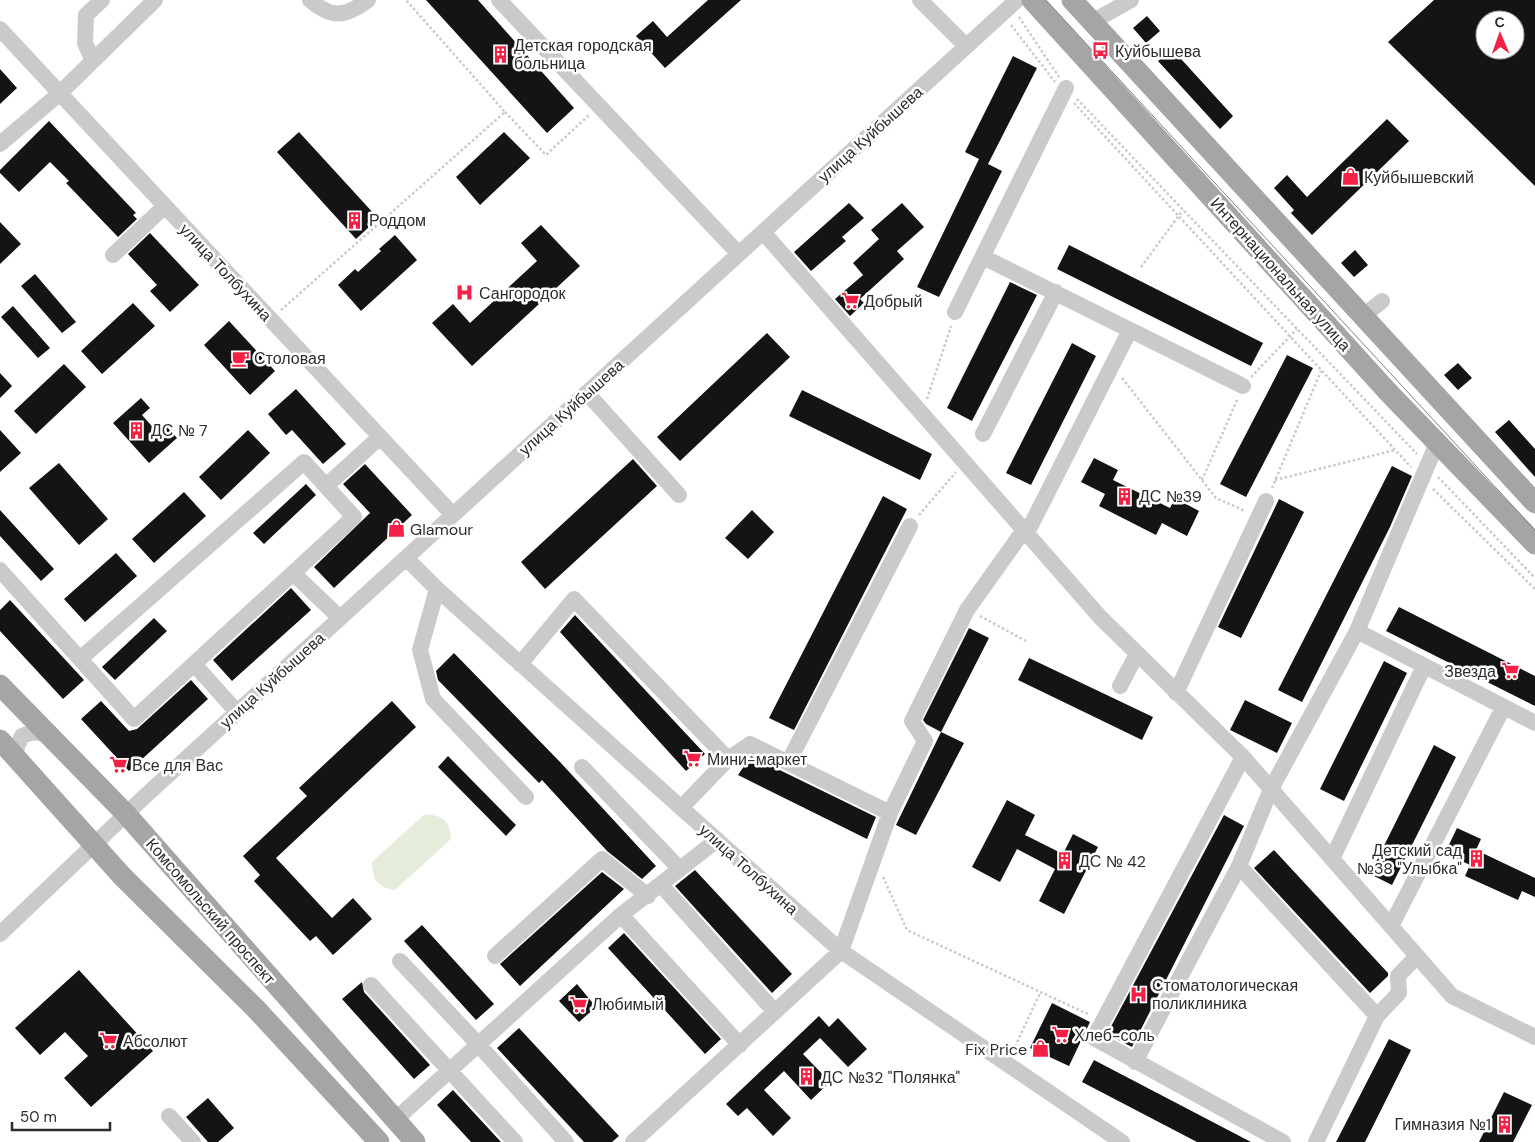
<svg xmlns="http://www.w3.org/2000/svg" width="1535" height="1142" font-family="'DM Sans',sans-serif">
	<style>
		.green { fill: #e6ecda }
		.building { fill: #141414; fill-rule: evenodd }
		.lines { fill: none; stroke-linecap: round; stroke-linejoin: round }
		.path { stroke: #cacaca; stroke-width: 2.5; stroke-dasharray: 2.5 2.5; stroke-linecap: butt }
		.minor { stroke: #cacaca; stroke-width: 16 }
		.major { stroke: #a5a5a5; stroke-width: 21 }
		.tram { stroke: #828282; stroke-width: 1 }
		.labels { text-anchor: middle; stroke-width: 5; stroke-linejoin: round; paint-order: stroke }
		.poi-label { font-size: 16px; fill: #2d2d2d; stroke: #fff; text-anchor: start }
		.street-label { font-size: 16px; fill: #2d2d2d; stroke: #fff }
	</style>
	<rect width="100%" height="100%" fill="#fff"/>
	<path class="green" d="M425,814c19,2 24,6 26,25l-56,51c-18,-3 -22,-9 -23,-28z"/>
	<path class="building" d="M426,0h52l96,108 -27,25z
		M708,0h33l-76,68 -29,-32 17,-15 14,16z
		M1434,0h101v186l-147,-144zM1485,20h30v30h-30z
		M1147,16l13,15 -14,12 -13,-15z
		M1172,49l61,67 -13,13 -62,-68z
		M1013,56l24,12 -49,96 14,7 -63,126 -22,-10 62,-128 -14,-7z
		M0,69l17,19 -17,16z
		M1387,119l22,22 -97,94 -21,-22 3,-3 -20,-22 13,-13 20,22z
		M49,121l87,92 -3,2 4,4 -19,18 -52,-54 3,-2 -19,-19 -31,30 -19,-19v-3z
		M299,132l77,84 -9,8 2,3 -13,12 -79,-87z
		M504,132l26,26 -50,47 -24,-28z
		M849,203l15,15 -22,19 4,4 -35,30 -17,-19z
		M902,203l22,24 -27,24 7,8 -44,40 4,4 -14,13 -15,-17 28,-24 -10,-12 26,-24 -8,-9z
		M0,222l21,22 -21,20z
		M541,225l39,41 -108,100 -40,-43 21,-19 17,19 67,-62 -16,-18z
		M150,233l49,52 -29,27 -20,-21 7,-6 -29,-31z
		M395,235l22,25 -56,51 -23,-26 17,-16 3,3 23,-21 -2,-2z
		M1069,245l194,98 -12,23 -194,-97z
		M1355,250l13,15 -14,12 -13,-14z
		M35,274l41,48 -14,11 -41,-47z
		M1010,282l27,13 -65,126 -25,-13z
		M133,303l22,23 -53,48 -21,-23z
		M13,306l37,42 -12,10 -37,-41z
		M229,321l46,50 -25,24 -46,-50z
		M767,333l23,24 -110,104 -23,-24z
		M1072,343l24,13 -65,129 -25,-12z
		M1287,355l26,13 -67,129 -26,-13z
		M1458,363l14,15 -14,12 -14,-15z
		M64,364l22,23 -50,47 -22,-23z
		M0,373l12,13 -12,12z
		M296,389l50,55 -23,20 -31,-34 -6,5 -18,-21z
		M802,390l130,64 -12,26 -131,-64z
		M141,398l9,10 -8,7 16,18 8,-7 11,12 -28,25 -36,-40z
		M1509,420l26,29v28l-40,-45z
		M0,430l21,23 -21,19z
		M248,430l22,23 -49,47 -22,-23z
		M1094,458l24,12 -5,10 57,28 5,-10 24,13 -12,25 -25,-13 -6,12 -57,-29 6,-12 -24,-12z
		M633,459l24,27 -112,103 -24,-27z
		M59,463l49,56 -29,26 -50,-57z
		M365,464l47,51 -78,73 -20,-21 56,-54 -27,-29z
		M1392,466l20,10 -22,51 -88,175 -24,-12z
		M306,484l10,11 -52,49 -11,-11z
		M184,492l22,24 -52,47 -22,-24z
		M883,496l24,13 -113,221 -25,-12z
		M1279,499l25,13 -63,126 -23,-11z
		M0,510l54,59 -13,12 -41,-45z
		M752,510l22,22 -26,27 -23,-21z
		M116,553l21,23 -52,46 -21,-23z
		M291,588l20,22 -79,71 -19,-21z
		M10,600l74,80 -21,19 -63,-68v-21z
		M1399,607l136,69v30l-149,-75z
		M575,615l130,139 -19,17 -126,-139z
		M154,618l13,13 -52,49 -13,-13z
		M969,628l20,10 -48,94 -15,-8 -3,-4z
		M454,653l106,109 96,104 -14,13 -35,-28 -65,-71 -3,3 -101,-103 -2,-9z
		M1029,658l124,59 -11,23 -124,-60z
		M1384,661l23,12 -63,128 -24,-12z
		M191,680l17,19 -79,72 -48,-52 20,-18 28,30 8,-2z
		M1245,700l47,23 -15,30 -47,-23z
		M392,701l24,26 -140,131 56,60 21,-20 19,21 -39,36 -17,-19 -6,5 -56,-60 6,-6 -17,-19 64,-60 -8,-8z
		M941,732l23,11 -48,92 -20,-10z
		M1434,745l22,12 -64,128 -22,-11z
		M448,756l68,69 -10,11 -68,-69z
		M751,756l125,61 -9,22 -129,-64z
		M1007,800l28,15 -10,20 38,19 10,-20 25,13 -34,67 -25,-13 16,-32 -38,-20 -17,33 -28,-15z
		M1224,815l20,11 -112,221 -25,-13z
		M1457,828l24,11 -5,11 59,28v19l-13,-6 -4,9 -53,-24 5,-11 -25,-12z
		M1274,850l114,123v3l-18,17 -116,-125z
		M695,870l97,104 -20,19 -97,-107z
		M602,872l22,17 -104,97 -20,-22z
		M422,925l72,79 -18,16 -72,-79z
		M624,933l97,106 -16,15 -97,-106z
		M79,970l74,81 -62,56 -27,-29 24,-22 -23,-24 -25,23 -25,-27z
		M362,982l2,10 66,73 -16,14 -72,-80z
		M577,984l19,23 -17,15 -20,-21z
		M1052,1003l38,19 -21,44 -39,-18z
		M819,1016l10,11 9,-9 29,31 -19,18 -28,-29 -17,16 27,28 -19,18 -27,-29 -20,19 27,28 -18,18 -26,-28 -9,8 -12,-12z
		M519,1028l100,108 -7,6h-28l-87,-94z
		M1389,1039l22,11 -46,92h-29z
		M1094,1060l157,82h-54l-115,-60z
		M453,1090l48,52h-30l-34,-37z
		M1504,1092l28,13 -19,37h-34z
		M208,1098l26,30 -16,14h-10l-22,-25z"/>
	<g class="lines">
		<path class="path" d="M1019,17l40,60
			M1011,25l44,57
			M1077,99l340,355
			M1074,103l337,364
			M505,112l41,43 43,-40
			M1141,267l42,-57
			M281,310l224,-198 -99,-112
			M1251,377l46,-48
			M1122,378l94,120 29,13
			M927,399l24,-73
			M1438,477l97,101
			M1202,480l36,-82
			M1275,480l120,-30
			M1272,488l49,-117
			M1433,489l102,100
			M919,515l37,-43
			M980,616l46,25
			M883,877l24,53 183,85
			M1013,1051l27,-58"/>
		<path class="minor" d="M310,0c22,19 35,17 58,0
			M499,0l240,254
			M920,0l46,46
			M1092,22l39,-22
			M0,29l453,486
			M93,61l-8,-18 1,-28 16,-15
			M0,144l59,-50 96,-94
			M763,232l337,385 143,140 209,239 83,41
			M113,255l52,-49
			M983,257l260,129
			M955,312l111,-224
			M1363,316l19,-15
			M587,393l92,102
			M983,434l73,-142
			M326,486l54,-49
			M1027,533l103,-203
			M406,558l31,31 404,362 281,191
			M0,570l134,149 220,-202 -50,-55 -224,197
			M293,573l47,45
			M437,589l-17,61 13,49 93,98
			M1357,631l178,92
			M194,664l43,48
			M520,664l54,-65 154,160 -47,49
			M1120,686l17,-32
			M1176,693l90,-192
			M1243,757l-149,281 189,104
			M728,759l22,-15 140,69
			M18,761l-2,-12 6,-13 11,-4 13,2
			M789,761l121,-235
			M582,767l97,101
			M1332,859l92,-193
			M661,885l114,127
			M621,915l119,130
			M1391,926l112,-218
			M0,934l143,-136 874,-798
			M495,956l107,-97 46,37
			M400,961l77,82 89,99
			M371,985l144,157
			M1377,1016l22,-23 -1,-17 19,-20
			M1135,1062l104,-196
			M169,1116l24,26
			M395,1120l226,-205 96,-75
			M633,1142l208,-191 49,-138 35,-72 -13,-20 55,-111 57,-80
			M1316,1142l61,-126 -138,-150 32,-77 86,-158 80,-188"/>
		<path class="major" d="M1032,0l357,393 146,151
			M1072,0l463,503
			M0,685l126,129 289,328
			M0,740l122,136 134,133 123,133"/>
		<path class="tram" d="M1046,0l489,530"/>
	</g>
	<defs>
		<symbol id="bus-bare" viewBox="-9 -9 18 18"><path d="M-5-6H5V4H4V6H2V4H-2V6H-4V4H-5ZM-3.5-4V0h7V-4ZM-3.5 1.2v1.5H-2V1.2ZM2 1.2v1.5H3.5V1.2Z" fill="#f32145" stroke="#fff" stroke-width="2.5" paint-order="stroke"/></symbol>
		<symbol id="building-bare" viewBox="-9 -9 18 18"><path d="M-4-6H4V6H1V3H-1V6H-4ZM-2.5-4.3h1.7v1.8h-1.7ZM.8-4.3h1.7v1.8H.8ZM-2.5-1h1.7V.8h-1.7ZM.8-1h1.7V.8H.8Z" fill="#f32145" stroke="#fff" stroke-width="2.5" paint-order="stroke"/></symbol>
		<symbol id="shop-bare" viewBox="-9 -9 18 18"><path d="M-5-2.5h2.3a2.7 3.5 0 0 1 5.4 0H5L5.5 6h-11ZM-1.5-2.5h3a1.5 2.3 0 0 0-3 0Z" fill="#f32145" stroke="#fff" stroke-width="2.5" paint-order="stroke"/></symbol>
		<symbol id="hospital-bare" viewBox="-9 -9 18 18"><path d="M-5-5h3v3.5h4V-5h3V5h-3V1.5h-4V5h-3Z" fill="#f32145" stroke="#fff" stroke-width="2.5" paint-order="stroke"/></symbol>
		<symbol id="supermarket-bare" viewBox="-9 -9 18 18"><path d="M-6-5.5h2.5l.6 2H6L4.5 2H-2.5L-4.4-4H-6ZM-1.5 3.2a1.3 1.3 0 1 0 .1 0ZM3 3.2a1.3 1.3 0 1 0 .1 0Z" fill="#f32145" stroke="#fff" stroke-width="2.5" paint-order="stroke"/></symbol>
		<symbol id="cafe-bare" viewBox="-9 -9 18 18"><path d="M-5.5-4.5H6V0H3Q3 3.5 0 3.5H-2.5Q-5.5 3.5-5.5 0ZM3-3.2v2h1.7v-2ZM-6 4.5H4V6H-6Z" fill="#f32145" stroke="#fff" stroke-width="2.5" paint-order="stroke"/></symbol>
	</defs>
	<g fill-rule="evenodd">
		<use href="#bus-bare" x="1088" y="38" width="25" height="25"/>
		<use href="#building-bare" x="488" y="42" width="25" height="25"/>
		<use href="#shop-bare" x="1338" y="164" width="25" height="25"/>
		<use href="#building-bare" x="342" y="208" width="25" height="25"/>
		<use href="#hospital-bare" x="452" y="280" width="25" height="25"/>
		<use href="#supermarket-bare" x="838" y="288" width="25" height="25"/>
		<use href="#cafe-bare" x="228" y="346" width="25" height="25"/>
		<use href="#building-bare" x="124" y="418" width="25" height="25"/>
		<use href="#building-bare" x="1112" y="484" width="25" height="25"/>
		<use href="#shop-bare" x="384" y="516" width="25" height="25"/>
		<use href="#supermarket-bare" x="1498" y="658" width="25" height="25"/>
		<use href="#supermarket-bare" x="680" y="746" width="25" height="25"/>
		<use href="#supermarket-bare" x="106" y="752" width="25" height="25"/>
		<use href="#building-bare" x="1464" y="846" width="25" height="25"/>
		<use href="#building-bare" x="1052" y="848" width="25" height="25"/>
		<use href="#hospital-bare" x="1126" y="982" width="25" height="25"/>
		<use href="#supermarket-bare" x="566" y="992" width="25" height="25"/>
		<use href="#supermarket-bare" x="1048" y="1022" width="25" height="25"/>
		<use href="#supermarket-bare" x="96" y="1028" width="25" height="25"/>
		<use href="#shop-bare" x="1028" y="1036" width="25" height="25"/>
		<use href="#building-bare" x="794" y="1064" width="25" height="25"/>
		<use href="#building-bare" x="1492" y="1112" width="25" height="25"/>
	</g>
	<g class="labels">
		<g class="poi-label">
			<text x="514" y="51">Детская городская<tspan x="514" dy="18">больница</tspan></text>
			<text x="1115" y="57">Куйбышева</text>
			<text x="1364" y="183">Куйбышевский</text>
			<text x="369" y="226">Роддом</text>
			<text x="479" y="299">Сангородок</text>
			<text x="864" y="307">Добрый</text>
			<text x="254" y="364">Столовая</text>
			<text x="151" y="436">ДС № 7</text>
			<text x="1139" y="502">ДС №39</text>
			<text x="410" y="535">Glamour</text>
			<text x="1496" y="677" text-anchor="end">Звезда</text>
			<text x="707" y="765">Мини-маркет</text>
			<text x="132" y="771">Все для Вас</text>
			<text x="1462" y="856" text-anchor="end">Детский сад<tspan x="1462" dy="18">№38 "Улыбка"</tspan></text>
			<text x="1079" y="867">ДС № 42</text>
			<text x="1152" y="991">Стоматологическая<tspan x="1152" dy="18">поликлиника</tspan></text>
			<text x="592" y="1010">Любимый</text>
			<text x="1074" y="1041">Хлеб-соль</text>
			<text x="123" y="1047">Абсолют</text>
			<text x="1027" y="1055" text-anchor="end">Fix Price</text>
			<text x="821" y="1083">ДС №32 "Полянка"</text>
			<text x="1491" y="1130" text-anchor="end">Гимназия №1</text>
		</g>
		<g class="street-label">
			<text transform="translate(870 134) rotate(-42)" y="6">улица Куйбышева</text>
			<text transform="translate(226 272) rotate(47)" y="6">улица Толбухина</text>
			<text transform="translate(1281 274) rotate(48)" y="6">Интернациональная улица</text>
			<text transform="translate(571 407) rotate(-42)" y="6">улица Куйбышева</text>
			<text transform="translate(272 680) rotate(-42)" y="6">улица Куйбышева</text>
			<text transform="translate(749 869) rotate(42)" y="6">улица Толбухина</text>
			<text transform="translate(211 911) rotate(49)" y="6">Комсомольский проспект</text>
		</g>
	</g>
	<g transform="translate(1500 35) rotate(358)"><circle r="24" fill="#ffffff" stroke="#ababab"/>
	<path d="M0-4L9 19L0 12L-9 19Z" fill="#f32145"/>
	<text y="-8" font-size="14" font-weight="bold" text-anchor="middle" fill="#2d2d2d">С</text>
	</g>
	<path d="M12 1122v8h98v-8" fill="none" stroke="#2d2d2d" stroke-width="2.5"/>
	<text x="20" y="1122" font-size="15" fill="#2d2d2d" stroke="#ffffff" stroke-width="4" paint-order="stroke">50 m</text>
</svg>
